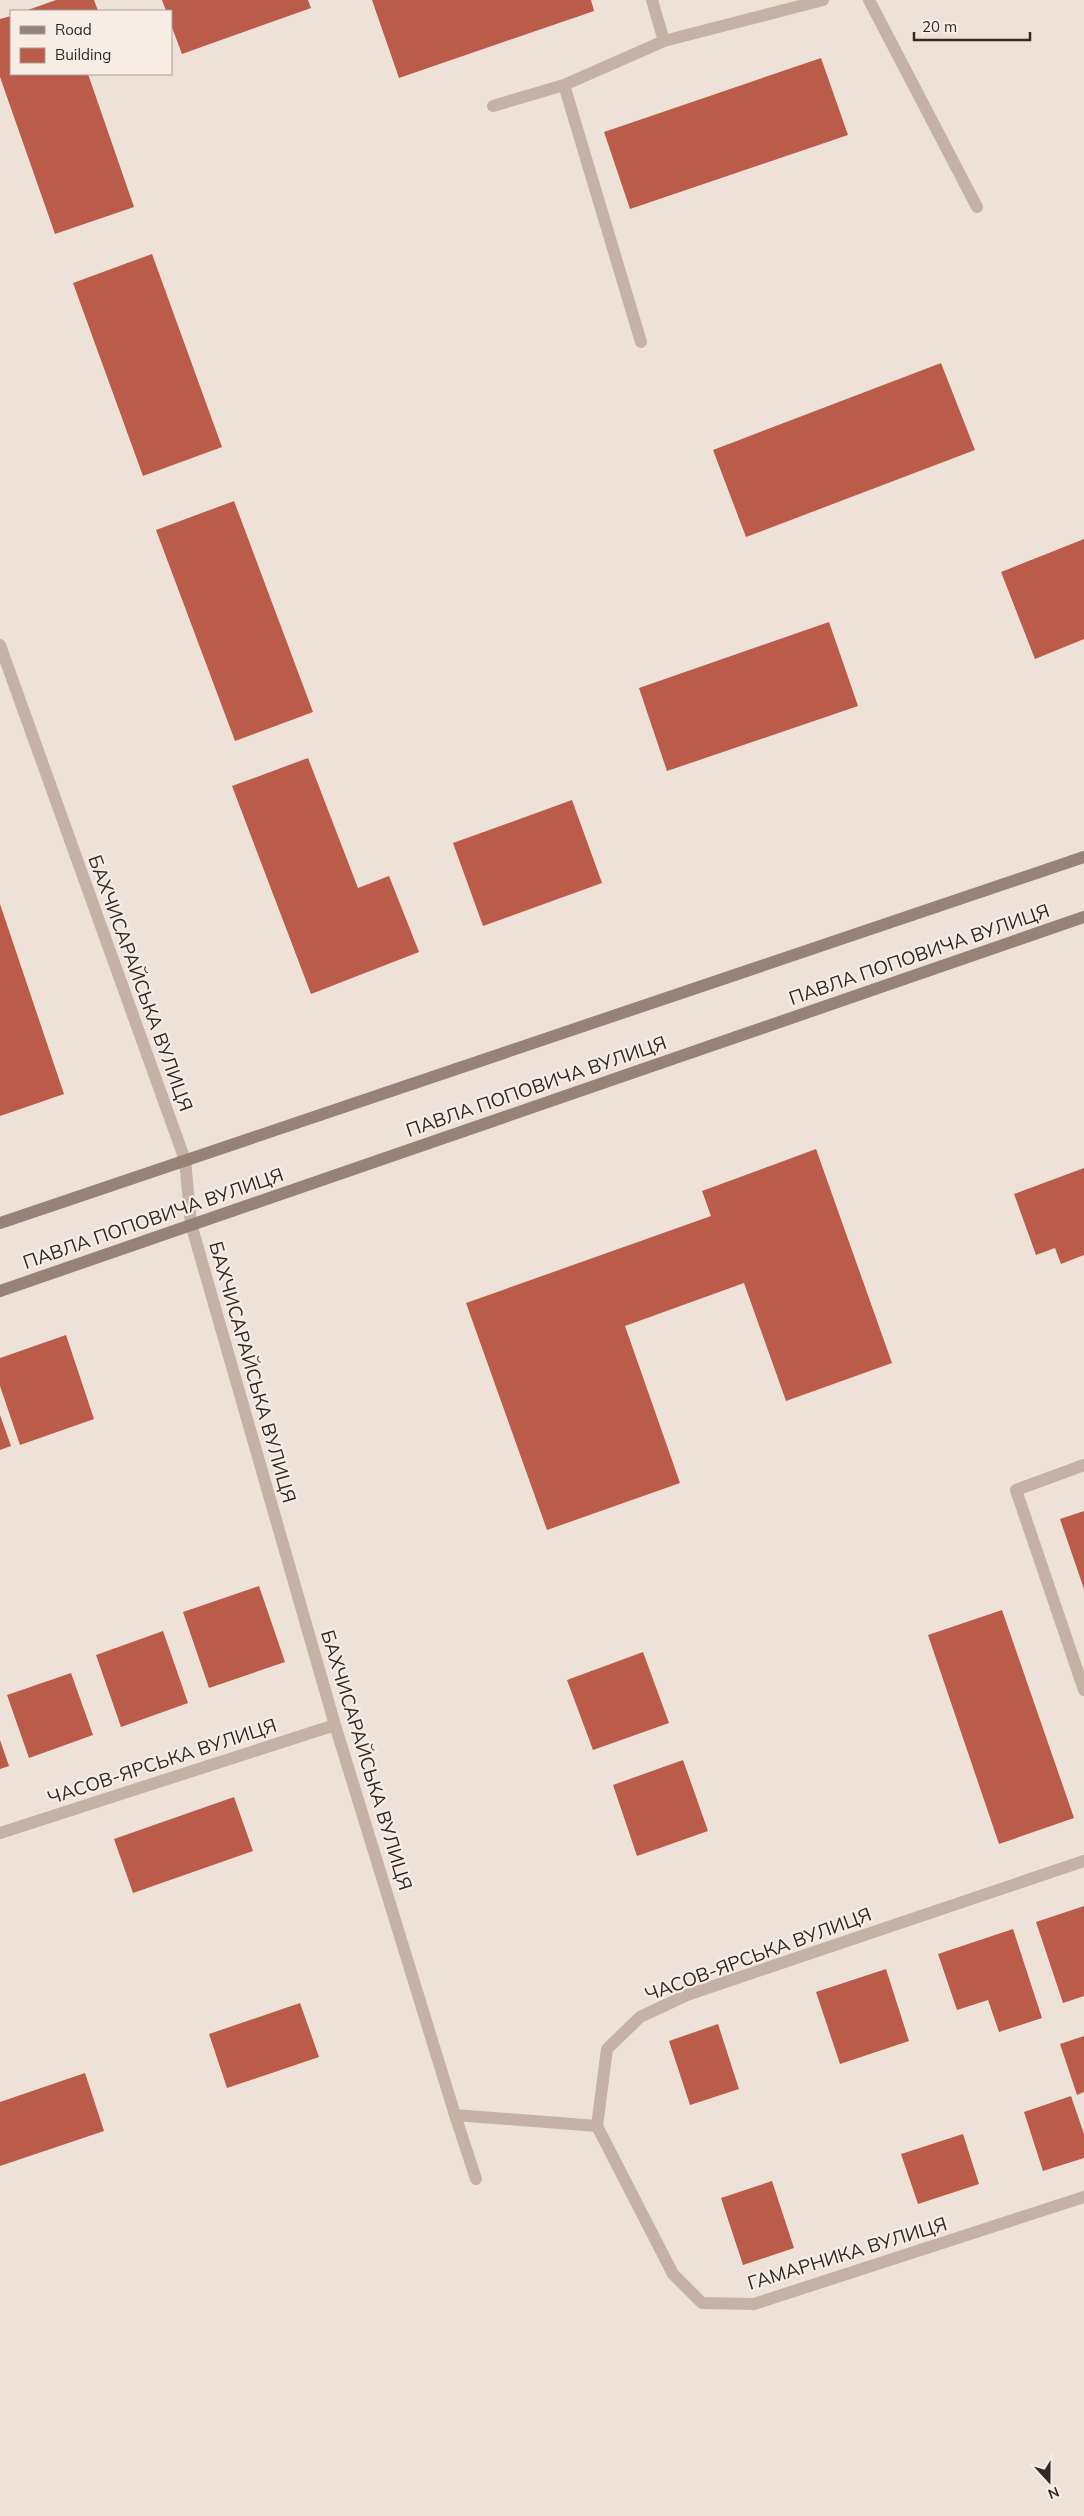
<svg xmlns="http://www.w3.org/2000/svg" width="1084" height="2516" font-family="Mulish,sans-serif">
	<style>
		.building { fill: #bb5b49 }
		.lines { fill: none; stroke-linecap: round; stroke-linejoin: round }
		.service { stroke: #c5b1a6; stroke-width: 12 }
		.minor { stroke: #c5b1a6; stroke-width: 12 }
		.secondary { stroke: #988177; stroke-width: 12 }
		.labels { text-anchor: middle; stroke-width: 4.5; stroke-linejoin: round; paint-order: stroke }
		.street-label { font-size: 19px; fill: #322926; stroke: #f7ede4 }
	</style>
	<rect width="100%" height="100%" fill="#eee2d8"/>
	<path class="building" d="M56,0h38l4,11h-73z
		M162,0h146l3,8 -129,46 -11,-29v-14h-5z
		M372,0h219l3,11 -195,67z
		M11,16v58h77l46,133 -79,27 -55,-157v-58z
		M821,58l27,77 -218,74 -26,-77z
		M152,254l70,193 -79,29 -70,-193z
		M941,363l34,87 -229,87 -33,-87z
		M234,501l79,211 -78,29 -79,-211z
		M1084,539v100l-49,20 -34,-87z
		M829,622l29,84 -191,65 -28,-83z
		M308,758l50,130 31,-12 30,76 -108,42 -79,-208z
		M572,800l30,83 -119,43 -30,-83z
		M0,904l64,190 -64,22z
		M816,1149l76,214 -106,38 -42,-118 -119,43 55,157 -133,47 -81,-227 245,-87 -9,-25z
		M1084,1168v87l-23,9 -6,-16 -19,7 -22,-61z
		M66,1335l28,84 -74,26 -20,-59v-28z
		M0,1415l11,31 -11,4z
		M1084,1511v78l-24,-70z
		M259,1586l26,76 -76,26 -26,-76z
		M1002,1610l72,208 -75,26 -71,-209z
		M163,1631l25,72 -67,24 -25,-72z
		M643,1652l26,71 -76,27 -26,-70z
		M71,1673l22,62 -64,23 -22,-63z
		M0,1740l9,26 -9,3z
		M683,1760l25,71 -71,25 -24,-71z
		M234,1797l19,54 -120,42 -19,-54z
		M1084,1906v90l-21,7 -27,-81z
		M1013,1929l29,89 -43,14 -11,-32 -31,10 -19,-56z
		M886,1969l23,72 -69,23 -24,-72z
		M300,2003l19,54 -92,31 -18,-54z
		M718,2024l21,65 -49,16 -21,-64z
		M1084,2036v56l-7,3 -17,-51z
		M85,2073l19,58 -104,35v-64z
		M1071,2096l13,38v24l-41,13 -19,-59z
		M963,2134l16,50 -61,20 -17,-50z
		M772,2181l22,67 -51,17 -22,-67z"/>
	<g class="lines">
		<path class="service" d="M652,0l12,41
			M869,0l108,207
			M564,85l77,257
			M493,106l71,-21 100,-44 159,-41
			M1084,1465l-68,25 68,200
			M455,2115l21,64"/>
		<path class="minor" d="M0,645l185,515 6,64 144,501 120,390 142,11 10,-77 33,-32 47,-22 397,-134
			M0,1833l335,-108
			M597,2126l76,148 29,29 52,1 330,-107"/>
		<path class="secondary" d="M0,1223l1084,-366
			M0,1291l1084,-374"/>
	</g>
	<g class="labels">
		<g class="street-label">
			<text transform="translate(919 954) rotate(-19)" y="7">ПАВЛА ПОПОВИЧА ВУЛИЦЯ</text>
			<text transform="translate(141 983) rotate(70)" y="7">БАХЧИСАРАЙСЬКА ВУЛИЦЯ</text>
			<text transform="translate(536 1086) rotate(-19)" y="7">ПАВЛА ПОПОВИЧА ВУЛИЦЯ</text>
			<text transform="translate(153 1218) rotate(-19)" y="7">ПАВЛА ПОПОВИЧА ВУЛИЦЯ</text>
			<text transform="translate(253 1372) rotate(74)" y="7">БАХЧИСАРАЙСЬКА ВУЛИЦЯ</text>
			<text transform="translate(367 1760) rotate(73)" y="7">БАХЧИСАРАЙСЬКА ВУЛИЦЯ</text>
			<text transform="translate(162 1761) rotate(-18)" y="7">ЧАСОВ-ЯРСЬКА ВУЛИЦЯ</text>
			<text transform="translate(758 1954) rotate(-20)" y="7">ЧАСОВ-ЯРСЬКА ВУЛИЦЯ</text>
			<text transform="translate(847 2253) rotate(-17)" y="7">ГАМАРНИКА ВУЛИЦЯ</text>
		</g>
	</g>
	<rect x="10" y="10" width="162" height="65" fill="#f7ede4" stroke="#a89f98"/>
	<rect x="20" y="26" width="25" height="8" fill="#988177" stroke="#a89f98"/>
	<text x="55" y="35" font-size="15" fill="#322926">Road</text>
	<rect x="20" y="48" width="25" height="15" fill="#bb5b49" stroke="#a89f98"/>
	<text x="55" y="60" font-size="15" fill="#322926">Building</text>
	<g transform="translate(1049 2481) rotate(159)" stroke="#f7ede4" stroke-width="4" paint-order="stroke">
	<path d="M0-4L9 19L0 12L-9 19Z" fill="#322926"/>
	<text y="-8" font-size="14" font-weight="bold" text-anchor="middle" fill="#322926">N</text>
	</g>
	<path d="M914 32v8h116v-8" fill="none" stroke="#322926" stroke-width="2.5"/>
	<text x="922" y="32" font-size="15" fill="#322926" stroke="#f7ede4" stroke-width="4" paint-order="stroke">20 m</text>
</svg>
